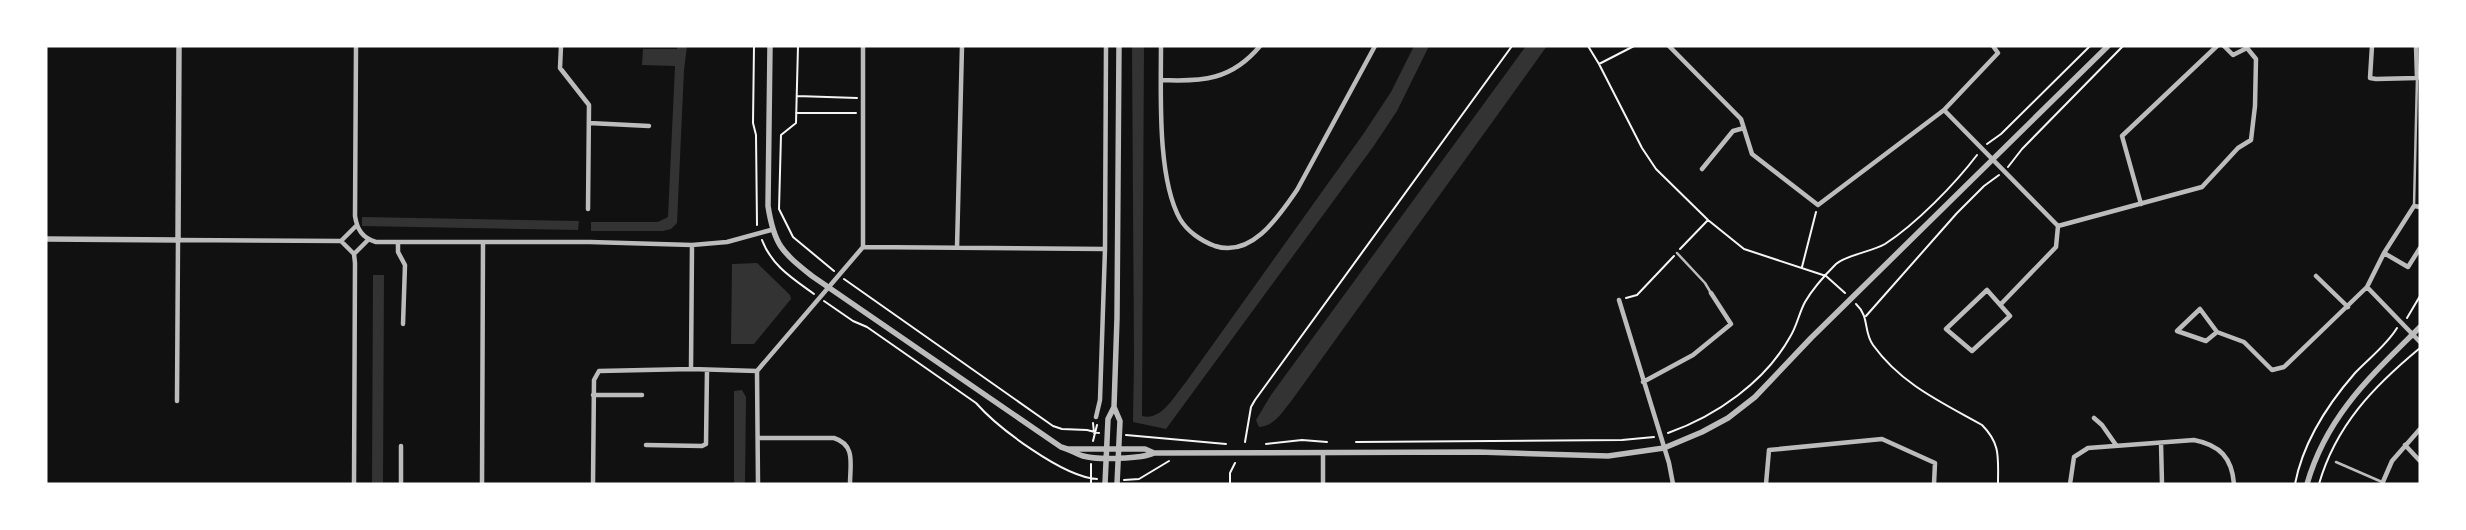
<svg xmlns="http://www.w3.org/2000/svg" width="2466" height="530" font-family="Karla,sans-serif">
	<style>
		.water { fill: #333 }
		.lines { fill: none; stroke-linecap: round; stroke-linejoin: round }
		.path { stroke: #f5f5f5; stroke-width: 2 }
		.service { stroke: #bcbcbc; stroke-width: 2.5 }
		.minor { stroke: #bcbcbc; stroke-width: 4.5 }
		.tertiary { stroke: #bcbcbc; stroke-width: 5.5 }
	</style>
	<rect width="100%" height="100%" fill="#111"/>
	<path class="water" d="M677,46h10l-3,24 -7,153 -6,6 -8,2h-72v-9h67l10,-5 7,-151 -33,-1 1,-16h34z
		M1132,46h12l-2,370c20,5 32,-20 44,-34l178,-249 27,-41 23,-46h15l-32,65 -24,36 -207,282 -33,-7 1,-65z
		M1526,46h21l-255,354c-10,12 -16,25 -33,27l-3,-7 15,-25z
		M362,217l217,4 -1,9 -216,-4z
		M757,263l33,32 1,4 -37,45h-23l1,-80z
		M373,275h11l-1,209h-11z
		M742,390l4,7 -1,87h-11v-93z"/>
	<g class="lines">
		<path class="path" d="M754,46l-1,77 3,12 1,90
			M798,46l-2,77 -15,12 -2,74 14,28 41,34
			M1588,46l11,18 43,84 14,21 52,51 36,29 82,27 19,17
			M1599,64l35,-18
			M797,96l60,2
			M796,113h60
			M1987,144l14,-10 89,-88
			M2008,167l14,-18 101,-103
			M762,240c10,26 30,38 52,54
			M1680,249l28,-29
			M1802,267l14,-55
			M844,279l209,147 9,3 25,1 12,3
			M1626,298l11,-3 37,-39
			M824,301l29,20 14,6 109,76c22,25 87,74 121,76
			M1856,304c14,13 7,27 17,41 28,39 68,57 109,80 19,19 16,33 16,59
			M1866,316l91,-103 27,-27 15,-11
			M2407,318l13,-22
			M1093,423l1,10
			M1668,433c48,-17 97,-51 122,-96 7,-11 9,-24 15,-35 7,-12 21,-28 31,-38 10,-9 35,-12 49,-20 31,-20 70,-60 92,-89
			M1126,435l100,9
			M1093,441l4,-16
			M1245,442l6,-35 4,-7 257,-354
			M1356,442l266,-2 32,-3
			M1266,444l36,-4 25,2
			M1124,480l15,-1 30,-18
			M1091,484v-20
			M1230,484v-11l5,-10
			M2295,484c8,-42 33,-80 60,-111 14,-15 31,-27 42,-45
			M2319,484c17,-59 55,-98 101,-136"/>
		<path class="service" d="M2414,206l3,-128
			M1677,253l28,30 6,10
			M2336,462l46,20"/>
		<path class="minor" d="M356,46l-1,170c2,13 7,22 21,26h214l102,3 35,-3 44,-12
			M561,46l-1,22 29,37 -1,104
			M1161,46c0,47 -4,132 19,173 7,12 21,22 35,27 37,12 64,-30 82,-56l78,-144
			M1669,46l72,73 11,35 66,51 126,-95 54,-57 -5,-7
			M2372,46l-2,32 6,1 41,-1 -1,-32
			M1161,80c41,2 71,0 99,-34
			M1944,110l114,116
			M589,123l60,3
			M1702,169l31,-38 11,-3
			M2141,204l-19,-68 95,-90
			M341,241l13,13 1,9 -1,221
			M341,241l15,-15
			M398,242v10l7,13 -2,59
			M863,247l242,2
			M957,248l5,-202
			M2384,253l24,14 12,-19
			M354,254l14,-14
			M2316,276l32,31
			M2367,287l53,55
			M1987,290l23,26 -38,35 -26,-22z
			M1619,300l50,163 4,21
			M2001,304l55,-57 2,-21 144,-39 36,-39 13,-8 4,-34 1,-47 -9,-11 -14,7 -9,-9
			M2217,332l-11,9 -29,-10 23,-22 17,23 27,10 28,28 12,-3 83,-80 17,-34 30,-47 6,1
			M691,369l1,-124
			M1643,382l50,-27 38,-31 -20,-31
			M593,395h49
			M177,401l1,-161 163,1
			M1096,417l4,-17 5,-151 1,-203
			M2094,418l8,7 14,20
			M760,438h74c22,7 16,26 16,46
			M2161,443l1,41
			M646,445l56,1 4,-2 1,-74
			M2405,445l15,16
			M1323,453v31
			M401,484v-38
			M482,484l1,-242
			M593,484l1,-104 5,-9 92,-2 66,2
			M758,484l-1,-113 106,-124v-201
			M1766,484l3,-34 113,-11 53,24 -1,21
			M2070,484l4,-27 14,-9 106,-8c26,5 38,18 40,44
			M2382,484l10,-23 28,-32"/>
		<path class="tertiary" d="M770,46l-2,160c6,39 14,46 44,70l249,171c8,2 15,7 22,9 14,4 59,3 71,-3
			M46,239l132,1 1,-194
			M1114,407l6,14 -3,63
			M1068,449h77l9,4 324,-1 130,4 56,-8 38,-16 26,-14 27,-21 56,-59 297,-292
			M1105,484l3,-65 6,-12 3,-89 2,-272
			M2307,484c20,-69 64,-108 113,-157"/>
	</g>
	<rect width="2466" height="530" fill="none" stroke="#ffffff" stroke-width="95"/>
</svg>
